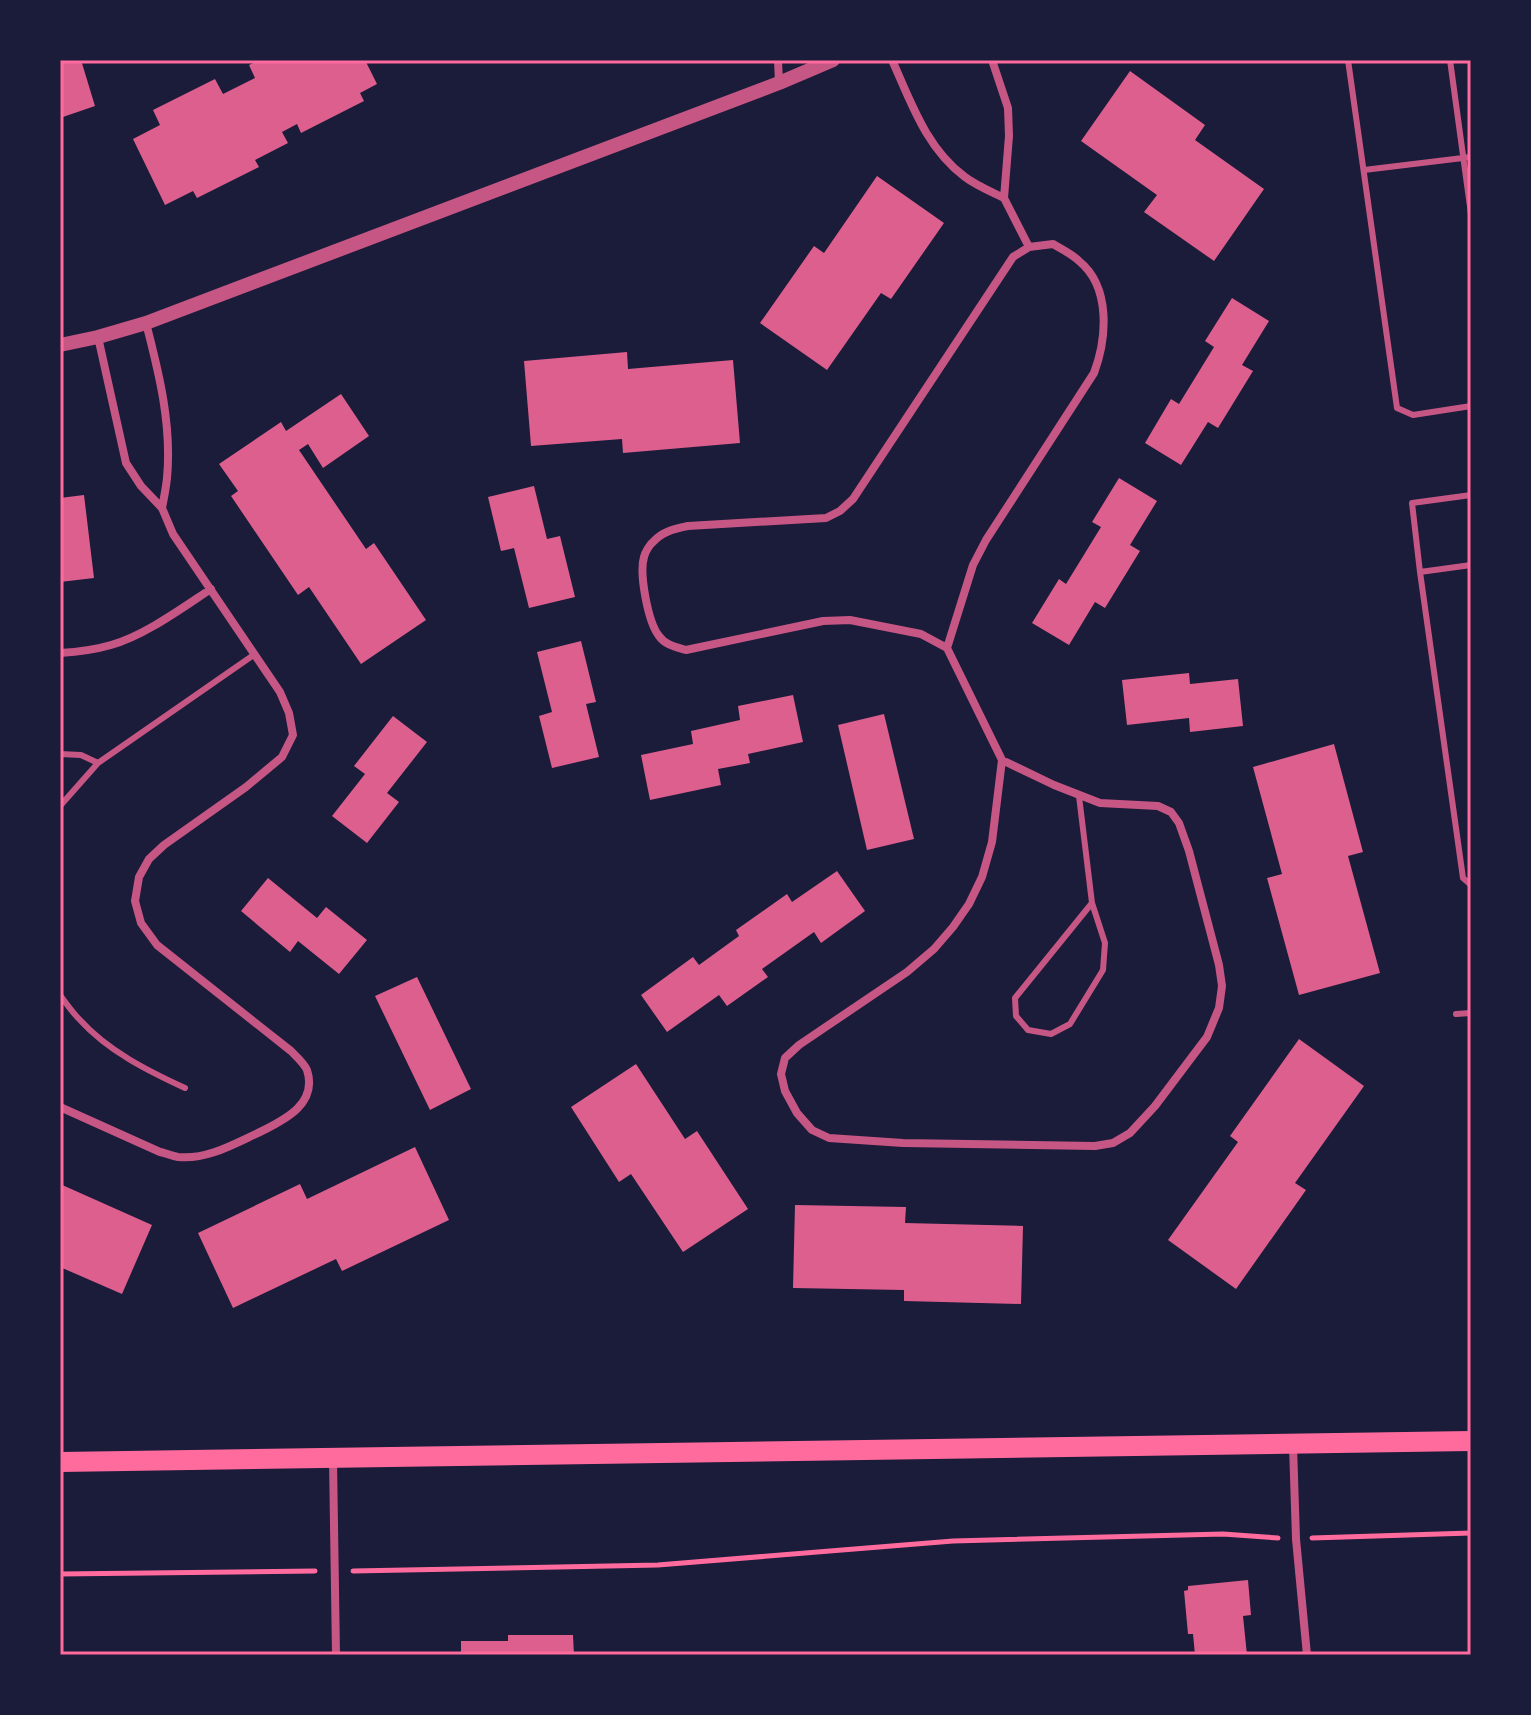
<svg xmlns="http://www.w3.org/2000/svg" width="1531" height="1715" font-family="Poppins,sans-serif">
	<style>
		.building { fill: #dd5f8e }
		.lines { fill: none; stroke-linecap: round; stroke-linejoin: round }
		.path { stroke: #ff6b9d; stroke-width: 5 }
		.service { stroke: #c65784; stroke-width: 6 }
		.minor { stroke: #c65784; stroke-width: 8 }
		.tertiary { stroke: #c65784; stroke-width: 14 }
		.primary { stroke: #ff6b9d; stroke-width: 20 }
		.neatline { fill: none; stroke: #ff6b9d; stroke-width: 3 }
	</style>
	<rect width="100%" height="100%" fill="#1b1b3a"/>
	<path class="building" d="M60,60h21l14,46 -35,12z
		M260,60h105l12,24 -17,9 4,8 -63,32 -4,-9 -15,8 6,11 -33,17 4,7 -62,31 -4,-7 -28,14 -32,-66 27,-14 -7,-15 62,-31 8,15 32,-16 -6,-13z
		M1130,71l75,54 -10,15 69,49 -50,72 -70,-49 13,-17 -76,-54z
		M877,176l67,47 -53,76 -10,-6 -54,77 -67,-47 54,-77 10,7z
		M1232,298l37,23 -27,44 11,6 -35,57 -10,-6 -27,43 -36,-22 26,-44 8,5 35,-57 -9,-6z
		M627,352l1,17 105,-9 7,83 -117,10 -1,-14 -91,7 -7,-85z
		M341,394l28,42 -46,32 -15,-24 -9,6 67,99 8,-6 52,77 -65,44 -52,-77 -11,8 -67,-99 7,-5 -19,-27 62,-42 5,9z
		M1119,478l38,23 -27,44 10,6 -35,57 -10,-6 -26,43 -37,-22 27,-44 7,5 35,-57 -9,-5z
		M534,486l13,53 13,-3 15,61 -46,11 -15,-60 -13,3 -13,-54z
		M84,495l10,83 -34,4v-84z
		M581,641l15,61 -10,2 13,53 -47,11 -13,-52 13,-4 -15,-60z
		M1189,673l1,11 48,-5 5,47 -53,6 -1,-14 -62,7 -5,-45z
		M793,695l10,47 -55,12 2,9 -32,6 3,16 -71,15 -9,-45 52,-11 -2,-13 49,-11 -2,-14z
		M884,714l30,125 -47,11 -29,-125z
		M393,716l34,26 -40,51 12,9 -32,41 -35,-27 33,-42 -11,-8z
		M1334,744l29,108 -15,4 32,117 -81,22 -32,-117 15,-4 -29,-107z
		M837,871l28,40 -44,32 -7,-11 -52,37 6,8 -41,29 -8,-11 -52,37 -26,-37 52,-38 6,8 40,-29 -3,-6 51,-36 5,8z
		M268,878l49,40 9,-11 41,33 -28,34 -41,-33 -8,11 -49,-41z
		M417,977l54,112 -41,21 -55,-114z
		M1299,1039l65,47 -69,97 11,7 -70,99 -68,-49 70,-98 -8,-6z
		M636,1064l49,75 12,-8 51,78 -65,43 -52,-78 -12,8 -48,-75z
		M415,1147l34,73 -107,51 -6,-12 -103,49 -35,-75 102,-49 7,15z
		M60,1184l92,41 -30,69 -62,-27z
		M795,1205l111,2 -1,16 118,3 -2,78 -117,-3v-11l-111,-2z
		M1248,1580l3,35 -8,1 4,39h-52l-2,-21h-5l-4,-43 4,-1v-4z
		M508,1635h65l1,20h-113v-14h47z"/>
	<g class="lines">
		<path class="path" d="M1312,1538l159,-5
			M353,1571l305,-6 295,-24 270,-7 55,4
			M60,1574l255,-3"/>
		<path class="service" d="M1348,60l49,348 16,7 58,-9
			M1450,60l21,154
			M1364,170l107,-13
			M1471,565l-51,7 43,306 8,7
			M1420,572l-8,-69 59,-8
			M60,754l21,1 17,8
			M1079,796l13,107 13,40 -2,27 -33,54 -19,10 -23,-4 -12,-14 -1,-18 77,-95
			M60,806l38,-43 157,-109
			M60,995c6,8 12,17 20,25 28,31 68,51 105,68
			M1456,1014l15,-1"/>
		<path class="minor" d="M778,60l1,23
			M892,60c19,42 34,88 73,117 12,9 27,15 39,21
			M992,60l16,48 1,28 -5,62 25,49
			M146,323c13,50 26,102 21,155 -1,10 -3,20 -5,30
			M947,648l26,-83 13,-25 108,-167c13,-35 17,-86 -15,-112 -7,-7 -18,-12 -26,-17l-24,3 -16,10 -160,242 -13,12 -14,7 -138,8c-13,3 -25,5 -34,15 -4,3 -9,11 -10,16 -5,17 4,65 15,79 6,9 17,11 27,14l137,-29 27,-1 71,14 26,14 55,112 -10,82 -10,35 -13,27 -16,23 -19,22 -27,23 -108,73 -14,13 -4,16 4,17 12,22 15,17 17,8 74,5 192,3 18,-3 17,-10 25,-27 52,-69 12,-29 3,-22 -3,-21 -30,-114 -10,-28 -8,-11 -13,-6 -58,-3 -46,-18 -52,-25
			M60,653c17,-1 34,-3 51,-8 33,-9 71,-37 100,-56
			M60,1107l100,45c5,1 12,4 18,5 29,3 56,-13 82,-25 24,-12 58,-28 47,-62 -3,-7 -11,-14 -16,-19l-134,-106 -16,-22 -6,-22 4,-24 10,-18 15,-14 82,-58 36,-30 11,-22 -4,-22 -9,-21 -107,-158 -11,-26 -21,-22 -15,-23 -28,-126
			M1293,1445l3,94 11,116
			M333,1459l3,196"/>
		<path class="tertiary" d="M60,345l38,-8 48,-14 633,-240 54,-23"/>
		<path class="primary" d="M60,1462l1411,-21"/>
	</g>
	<rect width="1531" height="1715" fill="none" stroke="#1b1b3a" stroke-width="124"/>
	<rect x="62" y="62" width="1407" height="1591" class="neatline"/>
</svg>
